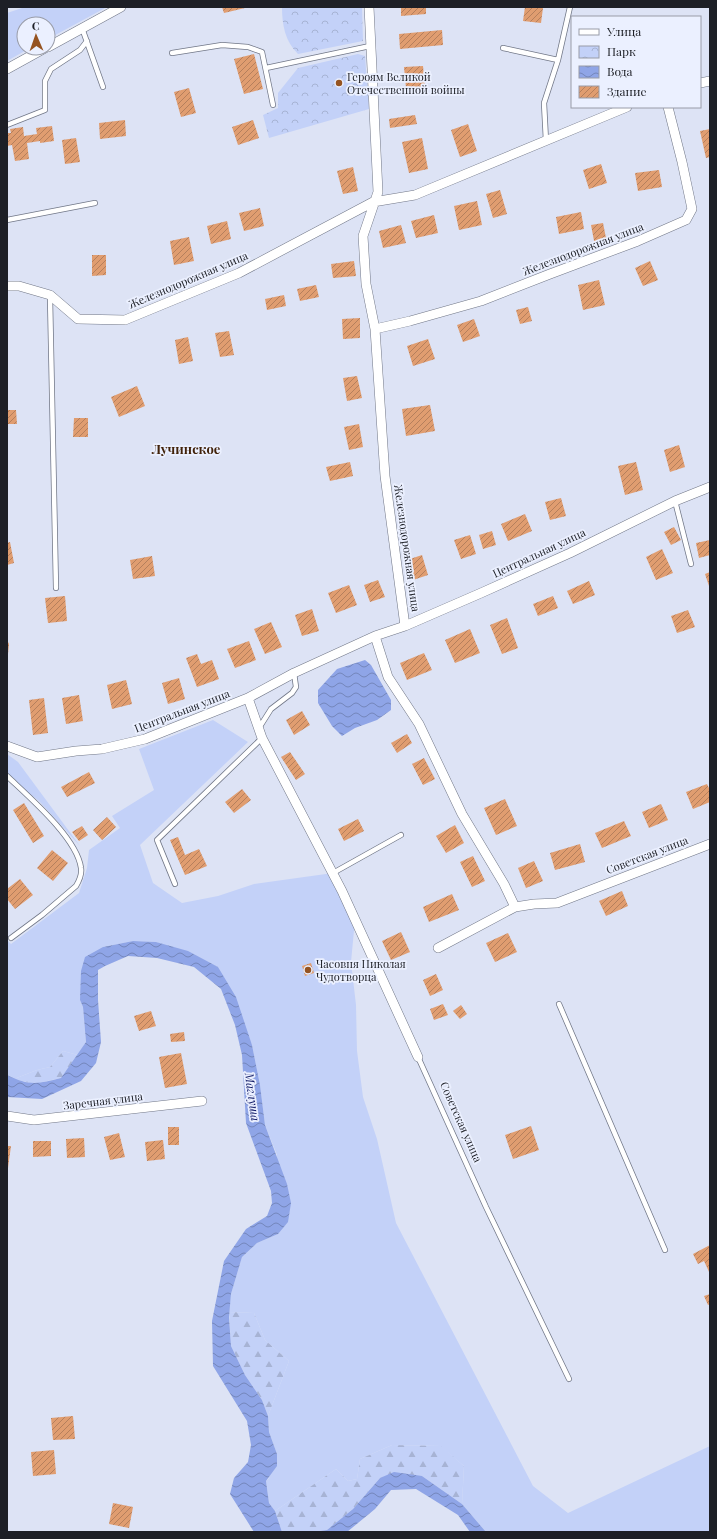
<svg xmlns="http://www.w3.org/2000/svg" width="717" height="1539" font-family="'Playfair Display',serif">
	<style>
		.grass { fill: #c3d1f8 }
		.forest { fill: url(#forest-firs) }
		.park { fill: url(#park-crowns) }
		.water { fill: url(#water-waves) }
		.building { fill: url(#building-hatch) }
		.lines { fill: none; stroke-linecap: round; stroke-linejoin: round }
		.service-casing { stroke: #717787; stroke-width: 6 }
		.minor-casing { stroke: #717787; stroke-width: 10 }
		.service { stroke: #fff; stroke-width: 4.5 }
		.minor { stroke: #fff; stroke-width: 9 }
		.poi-dot { fill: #955321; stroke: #ebf0ff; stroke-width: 1.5 }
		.labels { text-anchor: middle; stroke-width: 3.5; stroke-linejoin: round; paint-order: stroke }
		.poi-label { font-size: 11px; fill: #1d1f26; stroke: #ebf0ff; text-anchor: start }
		.street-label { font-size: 11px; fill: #1d1f26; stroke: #ebf0ff }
		.water-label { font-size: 12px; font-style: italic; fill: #131d68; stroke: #ebf0ff }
		.quarter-label { font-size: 13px; font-weight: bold; fill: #41220a; stroke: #ebf0ff }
	</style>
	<defs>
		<pattern id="forest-firs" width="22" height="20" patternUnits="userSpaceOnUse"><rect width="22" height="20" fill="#c3d1f8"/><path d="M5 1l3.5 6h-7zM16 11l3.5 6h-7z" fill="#a7b3d4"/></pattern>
		<pattern id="park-crowns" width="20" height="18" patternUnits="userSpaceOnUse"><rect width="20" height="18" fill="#c3d1f8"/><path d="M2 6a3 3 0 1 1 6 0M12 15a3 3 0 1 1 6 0" fill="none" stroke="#a7b3d4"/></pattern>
		<pattern id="water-waves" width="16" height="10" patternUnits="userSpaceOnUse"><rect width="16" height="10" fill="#8fa5e7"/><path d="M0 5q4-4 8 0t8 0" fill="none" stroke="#7486bb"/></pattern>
		<pattern id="building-hatch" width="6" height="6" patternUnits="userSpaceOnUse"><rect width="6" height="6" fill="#e09d70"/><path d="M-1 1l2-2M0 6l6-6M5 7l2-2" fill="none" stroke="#b57f5c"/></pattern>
	</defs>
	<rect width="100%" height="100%" fill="#dde3f5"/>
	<path class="grass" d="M25,7h82l-59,32v-15h-24v24h6l-23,13v-48z
		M213,720l35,22 -108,103 13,38 29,20 36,-7 36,-12 79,-11 22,47 -4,42 5,43 1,46 6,46 14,42 19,84 137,263 35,27 142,-67v86h-224l-24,-28 2,-38 -24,-20 -48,-1 -32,14 -3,20 -9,2 -12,-12 -61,42 -6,-8 -3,-22 3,-3 8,-24 -8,-22 -1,-16 21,-55 -24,-21 -11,-27 -25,-1 2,-18 11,-37 15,-14 21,-9 -1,-79 -12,-30 -5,-40 -8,-40 -34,-78 -62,-25 -23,-1 -30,6 -23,53 3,7 3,35 -8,13 -15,-4 -13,16 -13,3 -23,9 -7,-4v-135l4,4 68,-51 8,-25 2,-18 31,-22 -8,-12 42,-26 -15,-41z
		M7,754l11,8 62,84 -41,-45 -32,-25z"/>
	<path class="forest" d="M63,1051l15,4 -17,23 -27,6 -20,-5 23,-9 13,-3z
		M229,1312l25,1 11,27 24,21 -21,55 -6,-16 -17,-25 -14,-29z
		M392,1445l49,1 23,20 -2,38 -40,-28 -42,2 -27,31 -26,21 -14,2h-31l-7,-21 61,-42 12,12 9,-2 3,-20z"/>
	<path class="park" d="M282,7h80l1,34 -65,13c-13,-13 -16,-29 -16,-47z
		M358,54l7,2 4,53 -100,29 -6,-23 15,-7v-15l20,-25z"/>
	<path class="water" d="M365,660l6,5 20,35v10l-14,10 -22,8 -13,8 -10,-10 -14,-23v-13l19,-21z
		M133,941l23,1 32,9 30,16 18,30 16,48 8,40 5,40 22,59 4,19 -3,19 -10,12 -21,9 -15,14 -11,37 -2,23 2,29 14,29 17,25 6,16 1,16 8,22v12l-11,15 3,22 6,8 7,21h-28l-24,-38 4,-16 14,-16 3,-17 -4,-24 -34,-55 -1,-45 12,-60 22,-32 21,-13 5,-13 -1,-12 -25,-68 -4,-68 -7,-30 -14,-36 -27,-22 -37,-9 -29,-2 -23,10 -7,4v30l3,42 -5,21 -15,18 -39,18 -35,-2v-22c22,11 31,9 54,3l25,-36 -3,-35 -3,-7 1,-29 4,-14 18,-10z
		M394,1472l28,4 40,28 24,28h-16l-12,-17 -42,-26 -25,1 -16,19 -28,23h-34l14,-2 26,-21 27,-31z"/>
	<path class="building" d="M222,7h23v1l-21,5z
		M401,7h25v7l-25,2z
		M525,7l18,1 -2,15 -18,-2z
		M442,30l1,15 -43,4 -1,-15z
		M254,54l9,35 -19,5 -10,-35z
		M423,66l2,21 -19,1 -2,-21z
		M189,88l7,25 -15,4 -7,-25z
		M415,115l2,9 -27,4 -1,-9z
		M125,120l1,16 -26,3 -1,-16z
		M253,120l6,18 -21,7 -6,-18z
		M468,124l9,27 -17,6 -9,-27z
		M52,126l2,15 -14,2v-2l-13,2 2,16 -14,2 -3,-16 -5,1v-13h4l-1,-4 13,-2 1,9 13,-2 -1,-6z
		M710,129v28l-4,1 -6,-27z
		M76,138l4,24 -15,2 -3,-24z
		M422,138l6,31 -19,4 -7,-31z
		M601,164l6,19 -18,6 -6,-19z
		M353,167l5,24 -15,3 -6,-23z
		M659,170l3,17 -24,4 -3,-18z
		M500,190l7,24 -14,4 -7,-24z
		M477,201l5,24 -23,5 -5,-24z
		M260,208l4,18 -20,5 -5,-18z
		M581,212l3,17 -25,5 -3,-17z
		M434,215l4,18 -22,5 -5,-17z
		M227,221l4,18 -20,5 -4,-18z
		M603,223l4,20 -12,3 -4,-21z
		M401,225l5,18 -23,5 -4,-17z
		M189,237l5,24 -20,4 -4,-24z
		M92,255h14v20l-14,1z
		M354,261l2,15 -23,2 -2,-14z
		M650,261l8,19 -15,6 -8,-18z
		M599,280l6,25 -22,5 -5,-25z
		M316,285l3,12 -19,4 -3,-12z
		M284,295l2,11 -19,4 -2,-11z
		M528,307l4,14 -12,3 -4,-14z
		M360,318v20l-17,1 -1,-20z
		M474,319l6,17 -17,6 -6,-17z
		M229,331l5,24 -14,2 -5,-24z
		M188,337l5,24 -14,3 -4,-24z
		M428,339l7,20 -22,7 -6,-20z
		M357,376l5,22 -15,3 -4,-23z
		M137,386l8,20 -26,11 -8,-20z
		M430,405l5,26 -29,5 -4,-27z
		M7,410h9l1,14h-10z
		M74,418h14v19h-15z
		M359,424l4,23 -14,3 -5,-23z
		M679,445l6,22 -15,5 -6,-22z
		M350,462l3,14 -23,5 -4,-14z
		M636,462l7,28 -18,5 -7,-29z
		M561,498l5,18 -16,4 -5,-18z
		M525,514l7,17 -24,10 -7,-17z
		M674,527l7,13 -10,5 -7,-13z
		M492,531l4,14 -13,4 -4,-14z
		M470,535l6,19 -15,5 -7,-19z
		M710,540v15l-11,3 -3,-15z
		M10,542l4,21 -7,2v-22z
		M662,549l11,24 -17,7 -10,-23z
		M422,555l6,20 -15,5 -6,-20z
		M152,556l3,20 -22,3 -3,-19z
		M710,572v17l-5,-15z
		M378,580l7,17 -15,5 -6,-17z
		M589,581l6,14 -22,9 -6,-13z
		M349,585l8,20 -21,8 -8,-20z
		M65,596l2,25 -19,2 -3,-25z
		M553,596l5,12 -20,8 -5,-12z
		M312,609l7,22 -17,5 -7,-21z
		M688,610l7,17 -18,6 -6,-17z
		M507,618l11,30 -16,6 -12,-29z
		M271,622l11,25 -17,7 -11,-25z
		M470,629l10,24 -25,10 -10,-23z
		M7,640l2,4 -1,10h-1z
		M249,641l7,19 -21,8 -8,-19z
		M424,653l8,17 -25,10 -7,-17z
		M197,654l4,10 11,-4 7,19 -22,8 -11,-29z
		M179,678l6,21 -17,5 -6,-21z
		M126,680l6,24 -20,5 -5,-24z
		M79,695l4,26 -17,3 -4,-26z
		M44,698l4,35 -15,2 -4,-35z
		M302,711l8,14 -16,10 -8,-15z
		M407,734l5,9 -15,10 -6,-10z
		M290,752l15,22 -9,6 -15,-23z
		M424,758l11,21 -12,6 -11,-21z
		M89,772l6,11 -28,14 -6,-10z
		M707,784l3,6v12l-17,7 -7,-17z
		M242,789l9,11 -17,13 -9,-11z
		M505,799l12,27 -21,9 -12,-27z
		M24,803l20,33 -11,7 -20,-33z
		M661,804l7,16 -19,8 -7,-16z
		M107,817l9,10 -14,13 -9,-10z
		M358,819l6,12 -20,10 -6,-12z
		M624,821l7,15 -29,12 -7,-15z
		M455,825l9,18 -18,10 -10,-17z
		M82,826l6,9 -9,6 -7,-9z
		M178,837l7,18 14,-6 8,17 -22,9 -15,-35z
		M580,844l5,18 -30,8 -5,-17z
		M52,850l16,13 -15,18 -16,-13z
		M473,856l12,25 -13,6 -12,-25z
		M534,861l9,20 -17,7 -8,-20z
		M20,879l13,16 -18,14 -8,-10v-10z
		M622,891l6,15 -22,10 -7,-15z
		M452,894l7,16 -30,12 -6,-15z
		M401,932l9,20 -19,8 -9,-19z
		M508,933l9,19 -22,10 -9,-19z
		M311,963l3,10 -9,3 -3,-10z
		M436,974l7,16 -13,6 -7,-16z
		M443,1004l5,11 -14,5 -4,-11z
		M461,1005l6,9 -7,5 -7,-8z
		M151,1011l5,15 -17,5 -5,-15z
		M184,1032l1,9 -14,1 -1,-8z
		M181,1053l6,31 -22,4 -6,-31z
		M531,1126l8,24 -26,9 -8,-24z
		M168,1127h11v18h-11z
		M119,1133l6,24 -15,3 -6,-23z
		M84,1138l1,19 -18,1 -1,-19z
		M163,1140l2,19 -18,2 -2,-19z
		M33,1141h18v15l-18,1z
		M7,1146h4l-3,22h-1z
		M710,1245v29l-6,-13 -6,3 -5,-10z
		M710,1294v10l-2,1 -4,-9z
		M73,1416l2,23 -22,1 -2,-22z
		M54,1450l2,24 -23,2 -2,-24z
		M113,1503l20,4 -4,21 -20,-4z"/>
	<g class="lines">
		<defs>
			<path id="service" d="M82,28l21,59
				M503,48l55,12
				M172,53l50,-8 26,2 14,5 11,53
				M266,68l104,-22
				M7,125l38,-15v-29l6,-12 29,-19 7,-9
				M546,141l-2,-38 14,-43 12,-53
				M7,220l88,-17
				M50,297l6,291
				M675,501l16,63
				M259,728l12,-19 21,-16 4,-6 -2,-14
				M7,776c22,21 70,62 74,92 1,6 -2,13 -5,18l-34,29 -31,23
				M333,873l68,-38
				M175,884l-18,-44 105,-102
				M559,1004l106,246
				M418,1057l68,150 83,172"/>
			<path id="minor" d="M369,7l9,185 -15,44 3,48 9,45 10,147 20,150
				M48,47l73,-40
				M7,69l38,-21
				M700,83l10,-2
				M7,286h12l31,9 28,24 47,1 114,-47 134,-71 42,-7 212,-88
				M375,329l35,-8 71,-20 69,-27 88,-33 48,-21 6,-11 -10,-47 -14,-55
				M375,636l13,41 31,47 43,90 42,70 11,23
				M248,698l14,40 80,153 76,166
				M7,746l30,11 39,-6 26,-2 43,-10 103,-41 46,-25 81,-37 30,-10 76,-33 89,-40 105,-52 35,-14
				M438,948l77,-41 19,-3 23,-1 153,-59
				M7,1116l27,4 168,-19"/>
		</defs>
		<use href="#service" class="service-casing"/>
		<use href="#minor" class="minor-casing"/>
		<use href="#service" class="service"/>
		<use href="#minor" class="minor"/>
	</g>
	<g class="poi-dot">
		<circle cx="339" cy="83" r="4"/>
		<circle cx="308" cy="970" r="4"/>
	</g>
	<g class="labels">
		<g class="poi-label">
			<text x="347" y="81">Героям Великой<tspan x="347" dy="13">Отечественной войны</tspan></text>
			<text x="316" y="968">Часовня Николая<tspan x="316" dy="13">Чудотворца</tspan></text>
		</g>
		<g class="street-label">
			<text transform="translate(583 249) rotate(-21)" y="4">Железнодорожная улица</text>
			<text transform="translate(188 280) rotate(-23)" y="4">Железнодорожная улица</text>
			<text transform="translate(407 548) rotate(82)" y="4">Железнодорожная улица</text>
			<text transform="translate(539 553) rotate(-25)" y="4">Центральная улица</text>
			<text transform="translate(182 711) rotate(-21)" y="4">Центральная улица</text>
			<text transform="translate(647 855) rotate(-21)" y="4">Советская улица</text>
			<text transform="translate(103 1101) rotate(-7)" y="4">Заречная улица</text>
			<text transform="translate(461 1122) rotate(66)" y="4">Советская улица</text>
		</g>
		<g class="water-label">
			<text transform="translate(252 1097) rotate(82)" y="4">Маглуша</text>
		</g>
		<g class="quarter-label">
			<text x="186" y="454">Лучинское</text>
		</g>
	</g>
	<rect width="717" height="1539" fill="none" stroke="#1d1f26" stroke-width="16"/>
	<rect x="571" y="16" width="130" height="92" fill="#ebf0ff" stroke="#999ca8"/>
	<rect x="579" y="29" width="20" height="6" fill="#ffffff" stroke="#999ca8"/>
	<text x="607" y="36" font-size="12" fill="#1d1f26">Улица</text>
	<rect x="579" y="46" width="20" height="12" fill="url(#park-crowns)" stroke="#999ca8"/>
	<text x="607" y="56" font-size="12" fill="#1d1f26">Парк</text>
	<rect x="579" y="66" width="20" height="12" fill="url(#water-waves)" stroke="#999ca8"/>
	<text x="607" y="76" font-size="12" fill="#1d1f26">Вода</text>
	<rect x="579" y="86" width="20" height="12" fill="url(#building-hatch)" stroke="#999ca8"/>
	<text x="607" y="96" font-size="12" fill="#1d1f26">Здание</text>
	<g transform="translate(36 36) rotate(358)"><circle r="19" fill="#ebf0ff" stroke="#999ca8"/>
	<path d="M0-3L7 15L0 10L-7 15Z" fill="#955321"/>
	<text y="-6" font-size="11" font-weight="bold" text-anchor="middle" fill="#1d1f26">С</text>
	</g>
</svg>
